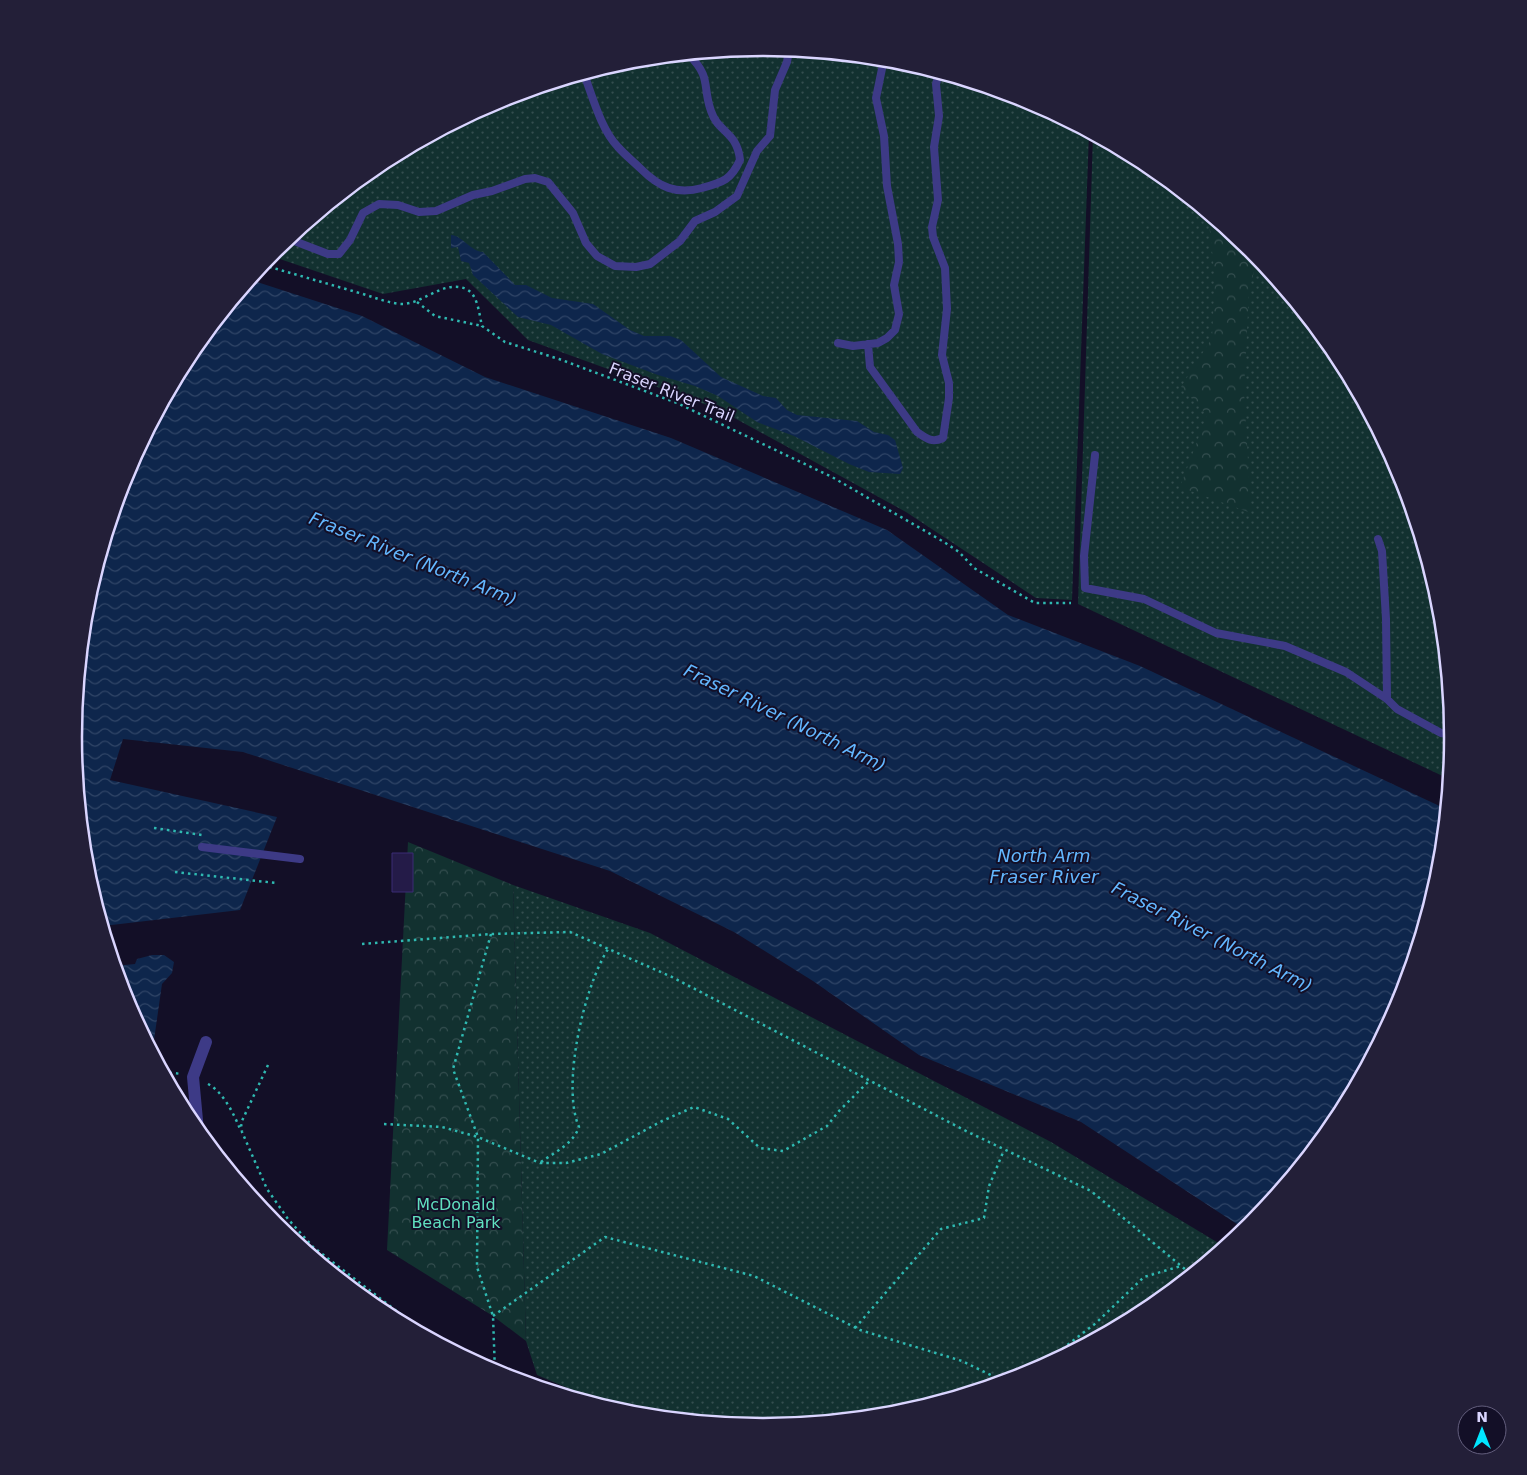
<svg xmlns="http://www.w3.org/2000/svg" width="1527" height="1475" font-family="'DejaVu Sans',sans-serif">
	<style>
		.grass { fill: url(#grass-dots) }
		.forest { fill: url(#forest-crowns) }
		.water { fill: url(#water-waves) }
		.building { fill: #241b48; stroke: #3b2d74 }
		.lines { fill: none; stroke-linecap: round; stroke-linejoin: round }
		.path { stroke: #2fb9b1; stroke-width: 2.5; stroke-dasharray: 2.5 4; stroke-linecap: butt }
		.service { stroke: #3d3a86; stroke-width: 8 }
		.minor { stroke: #3d3a86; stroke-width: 12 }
		.labels { text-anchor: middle; stroke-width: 4; stroke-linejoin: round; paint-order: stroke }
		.street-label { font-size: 16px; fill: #dad5ff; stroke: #130f27 }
		.park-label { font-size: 16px; fill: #60e0c0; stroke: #130f27 }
		.water-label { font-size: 18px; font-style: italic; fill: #63b7ff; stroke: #130f27 }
		.rim { fill: none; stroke: #dad5ff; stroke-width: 2.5 }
	</style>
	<defs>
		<pattern id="grass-dots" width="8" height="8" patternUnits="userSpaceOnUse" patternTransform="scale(1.25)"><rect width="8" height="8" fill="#123130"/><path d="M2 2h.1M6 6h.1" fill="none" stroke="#344e4f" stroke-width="1.8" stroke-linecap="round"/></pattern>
		<pattern id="forest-crowns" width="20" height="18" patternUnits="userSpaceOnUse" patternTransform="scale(1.25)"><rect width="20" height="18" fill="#123130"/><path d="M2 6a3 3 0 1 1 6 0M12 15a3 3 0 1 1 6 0" fill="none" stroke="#344e4f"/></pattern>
		<pattern id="water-waves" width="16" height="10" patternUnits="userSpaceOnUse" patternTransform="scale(1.25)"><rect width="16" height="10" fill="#0e264c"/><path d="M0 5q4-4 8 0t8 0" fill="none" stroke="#304567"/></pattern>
	</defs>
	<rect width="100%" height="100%" fill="#130f27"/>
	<path class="grass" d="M764,48l134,13 130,39 61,33 -17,467 -36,-2 -130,-86 -188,-103 -190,-69 -62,-61 -83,15 -112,-38 109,-92 120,-64 129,-39z
		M1093,135l54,29 105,86 85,104 64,120 39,129 13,135 -4,41 -371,-175z
		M513,885l137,48 401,209 174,105 -78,64 -120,64 -129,39 -135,13 -134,-13 -92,-39 -11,-34z
		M229,1158l57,76 -11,-9 -46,-57z"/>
	<path class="forest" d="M1208,214l50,43 -9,33 -5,101 7,122 -71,-26 27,-72 -26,-28 31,-49 3,-60z
		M408,842l105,43 13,456 -33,-25 -106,-66z"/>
	<path class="water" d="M451,235c12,1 19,16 32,17l32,33h11l26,13 41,6 37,26 14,6h26l11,4 40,37 42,19 13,2 11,12 10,5 60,6 17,11 14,3 7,5 8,28 -3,6 -31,-2 -20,-8 -55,-28 -37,-14 -39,-26 -23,-10 -37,-11 -56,-21 -51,-29 -33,-8 -45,-42 -4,-12 -8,-2 -3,-14 -7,1z
		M251,280l111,36 123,61 186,61 216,92 121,85 132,51 306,143 -6,63 -39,130 -64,119 -86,105 -5,4 -165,-108 -162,-67 -106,-74 -79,-49 -124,-61 -367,-119 -120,-13 -13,41 167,37 -37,93 -137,16 -16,-54 -13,-135 13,-134 39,-130 64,-119z
		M152,955h12l10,7 -2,11 -10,11 -8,56 -7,1 -21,-40 -11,-35 20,-2 2,-5z"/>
	<path class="building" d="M392,853h21v39h-21z"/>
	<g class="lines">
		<path class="path" d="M263,265c31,9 62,18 93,27 15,4 28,10 44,12 23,1 43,-25 66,-15 12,5 13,25 16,37l23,16 54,17 118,44 155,74 112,65 15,10 15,16 61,35h36
			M417,302l18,14 47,10
			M154,828l48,7
			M175,872l101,11
			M491,934l-38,135 25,68 -1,130 16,49 2,56
			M362,944l129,-10 79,-2 102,45 294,154 125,60 101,84
			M268,1065l-27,58 1,9 25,57 21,30 25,28 124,95
			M163,1072l19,2
			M208,1084c15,8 26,30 32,45
			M384,1124l58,3 36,10 62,26h26l35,-9 61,-33 32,-14 34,12 32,29 23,3 44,-25 12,-15 30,-30
			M541,1162c14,-10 32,-18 38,-35 -18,-41 5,-140 29,-178
			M493,1316l112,-79 149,39 106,54 102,31 43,21
			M855,1328l86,-99 43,-11 5,-32 15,-36
			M1013,1380l27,-14 56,-43 48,-46 37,-11"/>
		<path class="service" d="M584,74c9,24 17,55 34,73 7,8 15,14 23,22 18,18 35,26 61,19 21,-6 29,-8 38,-28 -3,-29 -22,-27 -29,-49 -9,-25 1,-33 -22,-56
			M289,239l39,15h11l11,-14 13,-27 16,-9 19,1 21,7 17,-1 37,-16 19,-4 33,-12 10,-1 13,4 25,31 13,30 11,13 18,10 21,1 14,-3 30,-23 15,-20 20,-9 22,-16 20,-45 13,-15 5,-46 12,-28 2,-12
			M838,343l15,3 25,-3 9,-5 8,-8 4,-16 -5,-29 5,-23 -1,-18 -11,-58 -3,-50 -8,-38 8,-39
			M868,344l2,23 47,65c10,7 15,11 26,6l6,-40v-15l-7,-28 5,-46 -2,-41 -12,-31 -1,-10 6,-27 -4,-53 5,-31 -3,-32 3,-11
			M1095,455l-11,101 1,32 59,11 72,34 69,13 61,26 41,27 10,10 44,24 12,2
			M1378,539l4,12 4,68 1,80
			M202,847l98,12"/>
		<path class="minor" d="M198,1131l-5,-54 13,-35"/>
	</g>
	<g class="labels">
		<g class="street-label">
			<text transform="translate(672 392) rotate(22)" y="6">Fraser River Trail</text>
		</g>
		<g class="park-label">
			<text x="456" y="1210">McDonald<tspan x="456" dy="18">Beach Park</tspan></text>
		</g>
		<g class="water-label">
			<text transform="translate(413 559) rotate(22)" y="6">Fraser River (North Arm)</text>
			<text transform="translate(785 718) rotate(26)" y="6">Fraser River (North Arm)</text>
			<text x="1044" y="862">North Arm<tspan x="1044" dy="21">Fraser River</tspan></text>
			<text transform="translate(1212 937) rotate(27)" y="6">Fraser River (North Arm)</text>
		</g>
	</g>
	<path d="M0 0H1527V1475H0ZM82 737a681 681 0 1 1 1362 0a681 681 0 1 1-1362 0Z" fill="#231f38" fill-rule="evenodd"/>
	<path class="rim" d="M82 737a681 681 0 1 1 1362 0a681 681 0 1 1-1362 0Z"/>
	<g transform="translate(1482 1430)"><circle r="24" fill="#130f27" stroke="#635e7d"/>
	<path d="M0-4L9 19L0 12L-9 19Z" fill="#01e6ff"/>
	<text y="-8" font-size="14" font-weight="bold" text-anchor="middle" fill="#dad5ff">N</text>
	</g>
</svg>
